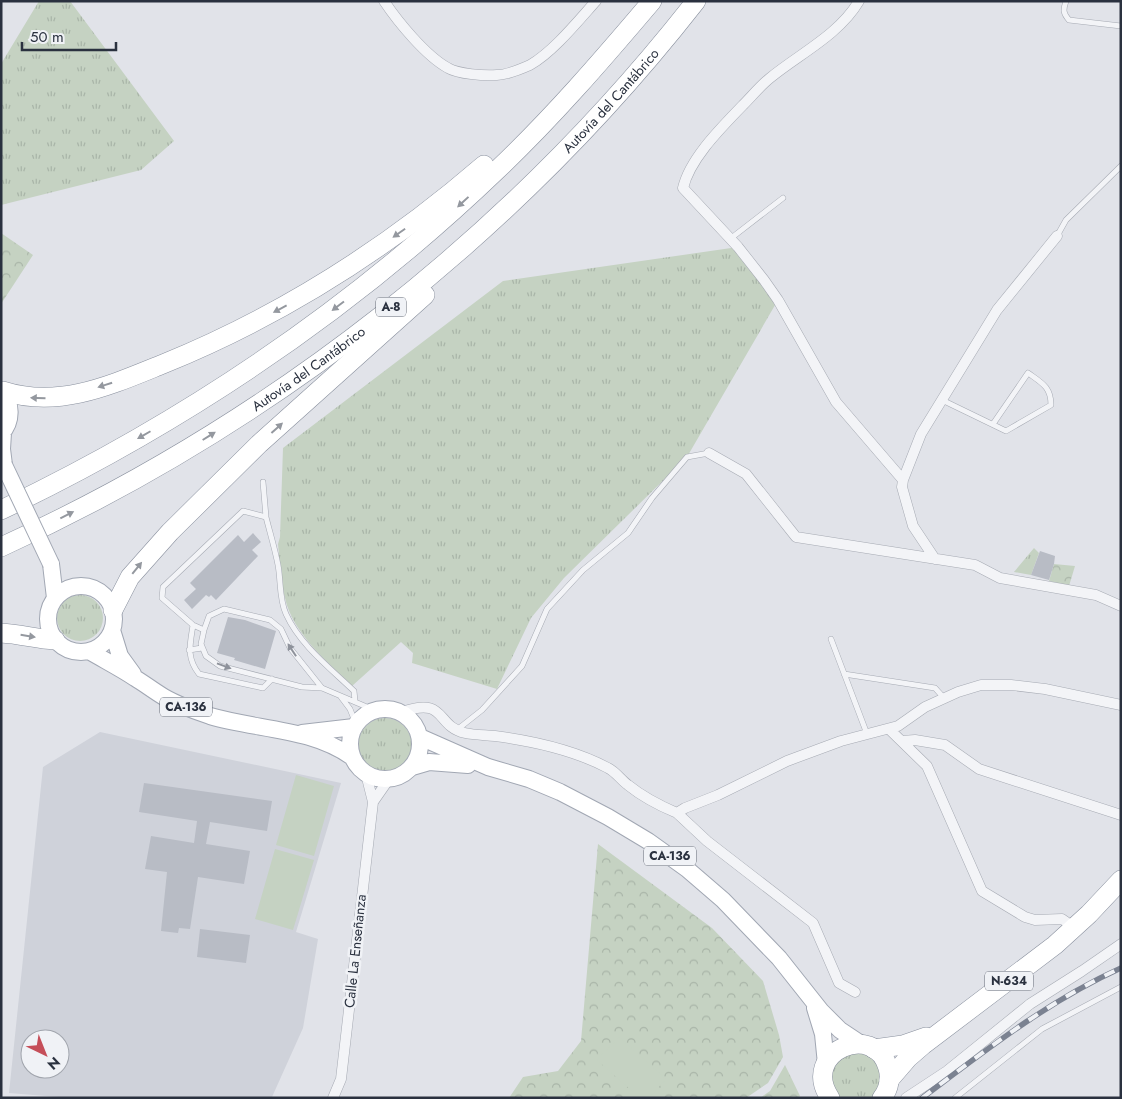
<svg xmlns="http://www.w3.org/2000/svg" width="1122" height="1099" font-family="Jost,sans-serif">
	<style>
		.built { fill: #cfd2da; fill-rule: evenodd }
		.grass { fill: url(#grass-tufts) }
		.forest { fill: url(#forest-crowns) }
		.pitch { fill: #c5d2c2 }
		.building { fill: #b8bcc5 }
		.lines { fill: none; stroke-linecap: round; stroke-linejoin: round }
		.lane-casing { stroke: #a6aab3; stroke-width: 6 }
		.street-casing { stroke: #a6aab3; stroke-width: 11 }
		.primary-casing { stroke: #a1a7b3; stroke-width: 18 }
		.highway-casing { stroke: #89909e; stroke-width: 20 }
		.lane { stroke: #f3f4f7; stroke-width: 5 }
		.street { stroke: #f3f4f7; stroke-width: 10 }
		.primary { stroke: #fff; stroke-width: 16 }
		.highway { stroke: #fff; stroke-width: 19 }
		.rail-casing { stroke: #7b8291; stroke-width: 5.5 }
		.rail { stroke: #f0f2f6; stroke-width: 4; stroke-dasharray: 11; stroke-linecap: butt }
		.primary-bridge-casing { stroke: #a1a7b3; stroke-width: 18; stroke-linecap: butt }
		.primary-bridge { stroke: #fff; stroke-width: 16 }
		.oneway { fill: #94989f }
		.oneway2 { fill: #8e929b }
		.labels { text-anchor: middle; stroke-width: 5; stroke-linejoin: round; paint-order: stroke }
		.shield { fill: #f0f2f6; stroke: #656b76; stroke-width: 1 }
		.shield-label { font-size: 12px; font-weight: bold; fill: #2a313f }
		.street-label { font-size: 14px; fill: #2a313f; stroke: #f0f2f6 }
	</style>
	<defs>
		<pattern id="grass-tufts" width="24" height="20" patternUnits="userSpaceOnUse" patternTransform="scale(1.25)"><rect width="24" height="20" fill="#c5d2c2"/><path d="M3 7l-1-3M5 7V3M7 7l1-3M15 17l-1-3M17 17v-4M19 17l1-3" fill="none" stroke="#a9b5a8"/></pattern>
		<pattern id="forest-crowns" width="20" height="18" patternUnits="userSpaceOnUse" patternTransform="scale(1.25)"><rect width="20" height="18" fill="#c5d2c2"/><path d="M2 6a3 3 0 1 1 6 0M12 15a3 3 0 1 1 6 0" fill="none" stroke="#a9b5a8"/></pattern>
	</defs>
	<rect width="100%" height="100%" fill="#e1e3e9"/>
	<path class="built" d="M100,732l241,51 -45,149 22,7 -15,89 -31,69 -201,1 -62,-5 34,-326zM30,1039h30v30h-30z"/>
	<path class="grass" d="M39,1h31l104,140 -33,29 -140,35v-141z
		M738,247l40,53 -91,157 -123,121 -33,40 -34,71 -85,-26 1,-10 -12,-11 -49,44c-25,-25 -59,-52 -67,-88 -5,-17 -5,-36 -7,-54l2,-7 3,-89 220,-167z
		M1034,548l5,5 -8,22 -17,-3z
		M57 618a23 23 0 1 1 46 0a23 23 0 1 1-46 0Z
		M358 745a27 27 0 1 1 54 0a27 27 0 1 1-54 0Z
		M849,1052l18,2 13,12 2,18 -9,14h-34c-4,-4 -5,-9 -6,-14 -4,-20 1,-21 16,-32z"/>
	<path class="forest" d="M1,233l32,22 -32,49z
		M1054,564l21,2 -6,20 -20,-5z
		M598,844l114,84 51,53 16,54 4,22 -15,26 -22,15h-237l14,-21 35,-6 23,-30z
		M785,1065l15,31 -2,2h-38l10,-7z"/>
	<path class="pitch" d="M296,775l38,11 -20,70 -38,-11z
		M275,849l39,11 -21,70 -38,-11z
		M619,1037l47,42 -17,19h-9l-43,-38z"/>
	<path class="building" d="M253,533l8,9 -9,8 6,6 -42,44 -5,-5 -2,2 -3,-2 -14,14 -8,-9 12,-11 -6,-6 48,-48 6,7z
		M1040,551l15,5 -1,8 -5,16 -18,-5z
		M228,617l17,3 31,11 -11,38 -31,-9 1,-2 -18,-5z
		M144,783l128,18 -5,30 -57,-9 -4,22 44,7 -6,33 -46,-7 -8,52 -11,-1 -1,5 -17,-2 6,-59 -22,-3 6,-33 43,7 3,-22 -58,-9z
		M200,929l50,6 -4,28 -49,-6z"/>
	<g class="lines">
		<defs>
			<path id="lane" d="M1066,1c-3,9 -3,12 3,19l52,6
				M1057,236l9,-16 55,-54
				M730,239l53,-41
				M942,400l64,31 45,-26c0,-18 -9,-22 -23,-32l-35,51
				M263,482l3,35
				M193,625c-3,20 -7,32 6,49l64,14 9,-9
				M204,630l-11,-5 -31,-27 1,-11 80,-76 23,6c4,16 9,32 12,48 3,16 1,34 8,49 14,31 44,54 68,77l1,10
				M831,639l36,95
				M189,650l13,-2
				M844,674l91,14 9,10
				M322,688l-32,-40 -9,-19 -11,-9 -46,-11 -15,7 -5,14 -3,14 5,12 14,10 82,21 20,1 52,22
				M341,697l9,12 6,15
				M458,729l24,-19 40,-44 25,-57 36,-39 45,-37 24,-35 35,-41 22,-4
				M955,1098l87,-69 79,-42"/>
			<path id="street" d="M384,1c14,21 42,55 64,67 10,6 36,8 49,7 9,0 24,-6 33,-10 23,-13 48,-44 66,-64
				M859,1c-20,34 -60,53 -89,77 -10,8 -18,18 -27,27 -21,22 -53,53 -60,83l55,59 26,33 14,20 58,102 67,78
				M709,453l37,21 50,63 179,28 25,13 96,17 25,11
				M935,559l-22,-33 -11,-39 1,-7 18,-46 76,-124 60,-74
				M402,712c45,-16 33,14 63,21 9,2 20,2 30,3 38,5 79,14 113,32 8,4 13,12 20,17 16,13 30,20 49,28l8,-5 33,-13 69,-34 54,-20 57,-15 27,-19 33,-15 23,-7h30l34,4 76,16
				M889,729l38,37 55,125 43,26 10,3 27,-1 13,9
				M902,741l13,-1 30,5 34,24 142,46
				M373,802l16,-23
				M677,813l30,28 106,82 26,60 16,9
				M333,1098l8,-19 32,-277 -7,-28
				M906,1098l41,-27 83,-67 52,-33 39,-27"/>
			<path id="primary" d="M1,390c11,13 12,31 0,44
				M3,433l-1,16 2,16
				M51,564l4,34
				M48 619a33 33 0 1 1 66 0a33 33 0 1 1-66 0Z
				M112,630l8,26 13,18
				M89,651c15,9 31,17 46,27 10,6 19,13 29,19 14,8 31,14 46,19 48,14 101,12 142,41
				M350 744a35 35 0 1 1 70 0a35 35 0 1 1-70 0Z
				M302,733l52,-6
				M420,737l68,30 41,12 31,13 48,25 40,24 39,28 36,31 56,58 42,53 19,19 21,14
				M412,767l17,-5 39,3
				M815,1008l8,26 3,30"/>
			<g id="highway">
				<path d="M3,391c56,18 108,-6 160,-27 118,-48 225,-116 321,-199"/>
				<path d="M1,510c182,-87 350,-200 495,-339 56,-53 106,-111 156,-170"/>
				<path id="s1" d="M1,547c270,-123 512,-312 695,-546"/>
				<path d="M113,610l17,-33 40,-45 89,-88 166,-149"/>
				<path d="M1,633c19,1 36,6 54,7"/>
				<path d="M874,1049l29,-4 23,-8"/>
				<path d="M889,1080l19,-22 15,-13 132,-100 34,-31 32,-34"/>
				<path d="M830,1098c-31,-46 45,-78 58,-30 3,11 1,21 -6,30"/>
			</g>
		</defs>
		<use href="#lane" class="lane-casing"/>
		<use href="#street" class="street-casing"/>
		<use href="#primary" class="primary-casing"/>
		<use href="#highway" class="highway-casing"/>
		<use href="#lane" class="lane"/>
		<use href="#street" class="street"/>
		<use href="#primary" class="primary"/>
		<use href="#highway" class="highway"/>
		<defs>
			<path id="rail" d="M922,1098c64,-48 126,-97 199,-130"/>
		</defs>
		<use href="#rail" class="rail-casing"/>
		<use href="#rail" class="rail"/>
		<defs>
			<path id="primary-bridge" d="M4,465l47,99"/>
		</defs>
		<use href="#primary-bridge" class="primary-bridge-casing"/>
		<use href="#primary-bridge" class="primary-bridge"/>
	</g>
	<defs><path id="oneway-solid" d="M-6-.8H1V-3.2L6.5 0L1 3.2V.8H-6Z" transform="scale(1.25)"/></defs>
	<g class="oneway">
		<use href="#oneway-solid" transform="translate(463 202) rotate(137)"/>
		<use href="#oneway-solid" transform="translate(399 233) rotate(145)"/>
		<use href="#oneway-solid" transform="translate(338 306) rotate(143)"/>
		<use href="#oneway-solid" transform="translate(280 309) rotate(152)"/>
		<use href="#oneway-solid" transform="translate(105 385) rotate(162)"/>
		<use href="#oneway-solid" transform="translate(38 398) rotate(-178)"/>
		<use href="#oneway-solid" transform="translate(277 428) rotate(-42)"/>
		<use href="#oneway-solid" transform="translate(144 435) rotate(150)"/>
		<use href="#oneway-solid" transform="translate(209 436) rotate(-32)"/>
		<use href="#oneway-solid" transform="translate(67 515) rotate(-27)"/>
		<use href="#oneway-solid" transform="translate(137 568) rotate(-51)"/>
		<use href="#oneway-solid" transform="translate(28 636) rotate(9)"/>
	</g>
	<g class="oneway2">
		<use href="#oneway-solid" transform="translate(292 650) rotate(-123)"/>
		<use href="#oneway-solid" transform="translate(224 666) rotate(20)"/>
	</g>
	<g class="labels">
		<g class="shield">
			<rect x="376" y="297.5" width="30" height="19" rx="4"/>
			<rect x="160" y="697.5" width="52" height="19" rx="4"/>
			<rect x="644" y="846.5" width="52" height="19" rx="4"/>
			<rect x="985" y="971.5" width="48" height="19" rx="4"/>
		</g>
		<g class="shield-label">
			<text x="391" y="311">A-8</text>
			<text x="186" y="711">CA-136</text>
			<text x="670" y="860">CA-136</text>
			<text x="1009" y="985">N-634</text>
		</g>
		<g class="street-label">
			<text dy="5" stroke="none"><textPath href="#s1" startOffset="761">Autovía del Cantábrico</textPath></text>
			<text dy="5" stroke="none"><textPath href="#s1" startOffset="356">Autovía del Cantábrico</textPath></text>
			<text transform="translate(355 951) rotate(-84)" y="5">Calle La Enseñanza</text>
		</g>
	</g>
	<rect width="1122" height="1099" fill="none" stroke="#2a313f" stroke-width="5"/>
	<g transform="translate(45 1054) rotate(137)"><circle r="24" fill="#f0f2f6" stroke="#a1a5ad"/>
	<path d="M0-4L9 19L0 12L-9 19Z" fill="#c54e59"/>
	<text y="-8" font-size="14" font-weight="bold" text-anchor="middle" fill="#2a313f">N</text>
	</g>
	<path d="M22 42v8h94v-8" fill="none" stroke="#2a313f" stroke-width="2.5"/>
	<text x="30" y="42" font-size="15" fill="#2a313f" stroke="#f0f2f6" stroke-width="4" paint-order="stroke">50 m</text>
</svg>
